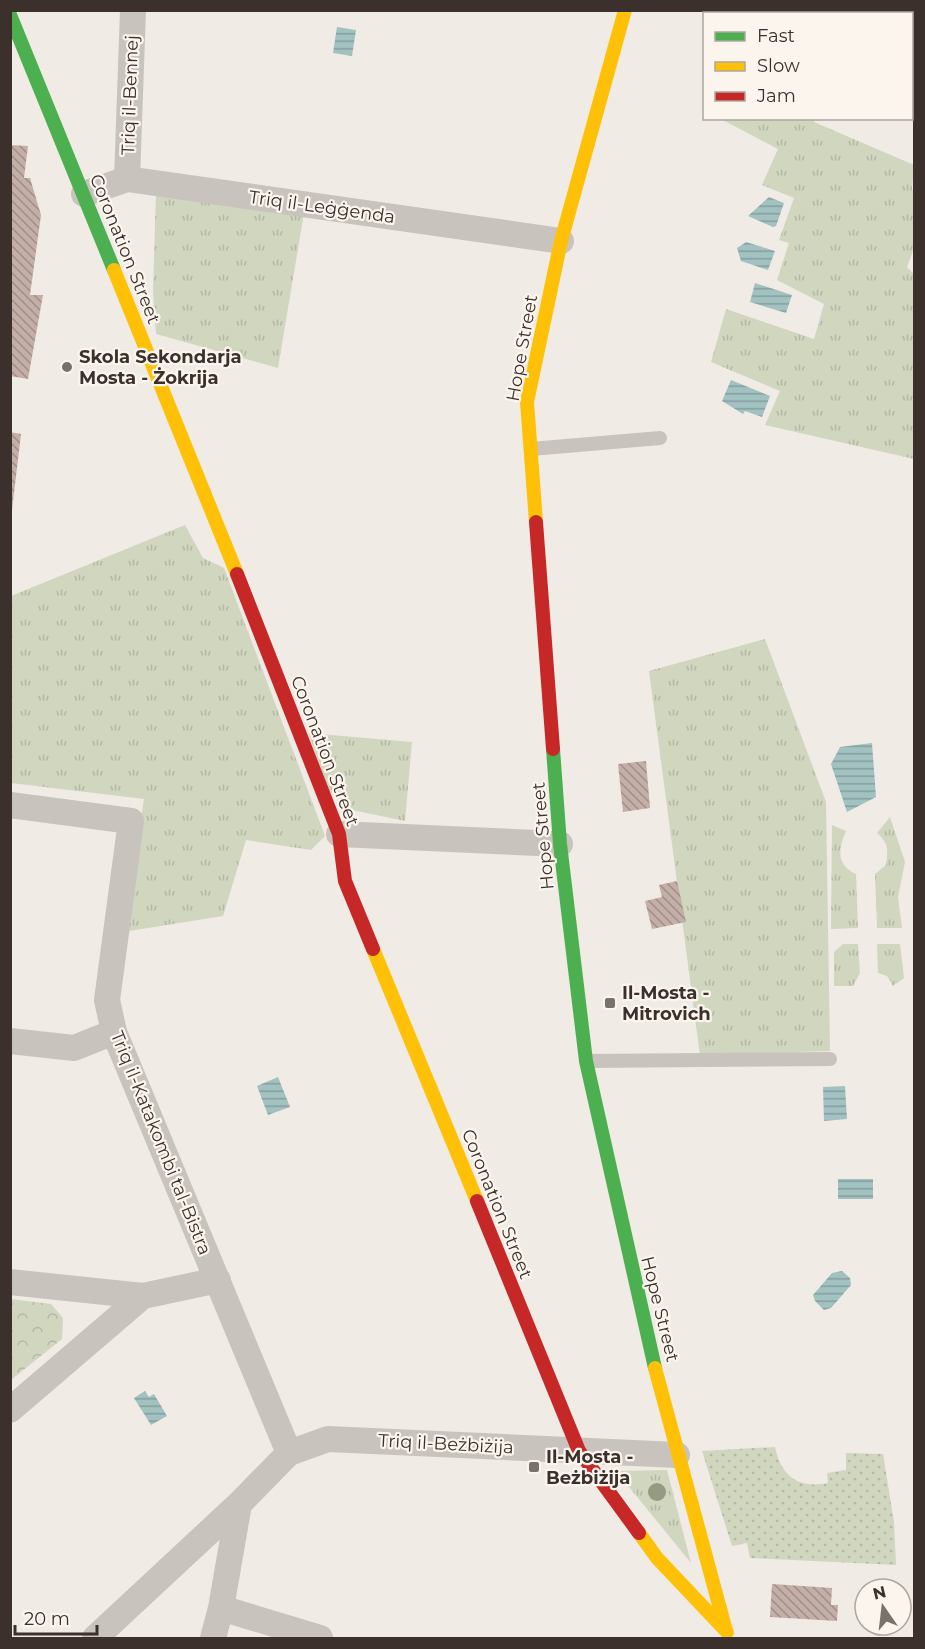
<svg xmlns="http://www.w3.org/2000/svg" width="925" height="1649" font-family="Montserrat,sans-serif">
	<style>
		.grass { fill: url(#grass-tufts) }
		.park { fill: url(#park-crowns) }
		.garden { fill: url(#garden-dots) }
		.water { fill: url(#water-rules) }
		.building { fill: url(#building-back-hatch) }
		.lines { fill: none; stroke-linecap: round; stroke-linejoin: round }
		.lane { stroke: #c9c3be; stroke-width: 14 }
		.street { stroke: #c9c3be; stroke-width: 26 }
		.fast { stroke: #4caf50; stroke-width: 14 }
		.slow { stroke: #ffc107; stroke-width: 14 }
		.jam { stroke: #c62828; stroke-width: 14 }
		.tree { fill: #959b80 }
		.poi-dot { fill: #7a716c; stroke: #fbf5ee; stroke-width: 2 }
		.labels { text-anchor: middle; stroke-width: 4.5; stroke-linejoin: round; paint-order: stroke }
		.street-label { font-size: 18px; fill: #3b302b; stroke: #fbf5ee }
		.poi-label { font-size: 18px; font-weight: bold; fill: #3b302b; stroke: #fbf5ee; text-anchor: start }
	</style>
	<defs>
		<pattern id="grass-tufts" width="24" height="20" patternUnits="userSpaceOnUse" patternTransform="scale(1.5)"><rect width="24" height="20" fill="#d1d6bf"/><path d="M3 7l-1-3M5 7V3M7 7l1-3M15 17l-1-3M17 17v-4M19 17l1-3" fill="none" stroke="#b4b8a4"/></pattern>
		<pattern id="park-crowns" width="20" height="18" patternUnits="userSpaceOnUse" patternTransform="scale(1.5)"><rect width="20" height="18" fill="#d1d6bf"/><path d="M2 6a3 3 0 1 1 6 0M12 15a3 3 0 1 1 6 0" fill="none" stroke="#b4b8a4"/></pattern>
		<pattern id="garden-dots" width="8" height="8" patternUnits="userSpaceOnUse" patternTransform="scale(1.5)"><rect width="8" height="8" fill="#d1d6bf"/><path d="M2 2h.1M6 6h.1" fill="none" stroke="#b4b8a4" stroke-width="1.8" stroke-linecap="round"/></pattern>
		<pattern id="water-rules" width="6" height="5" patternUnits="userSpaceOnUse" patternTransform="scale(1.5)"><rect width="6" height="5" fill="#a1c2c1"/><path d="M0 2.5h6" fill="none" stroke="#849e9d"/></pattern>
		<pattern id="building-back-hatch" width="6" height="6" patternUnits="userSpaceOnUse" patternTransform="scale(1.5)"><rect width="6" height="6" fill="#c3afa7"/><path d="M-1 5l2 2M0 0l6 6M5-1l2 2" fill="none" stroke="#a08f88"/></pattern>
	</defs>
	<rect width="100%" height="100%" fill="#f0ebe5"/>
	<path class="grass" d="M721,119h94l-1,3 100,43 -2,24 2,2v57l-7,19 7,7v185l-149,-34 15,-34 -69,-29 15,-53 88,30 10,-35 -47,-24 12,-37 -10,-3 15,-42 -32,-13 16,-36z
		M156,192l148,21 -26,155 -122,-34 -3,-42z
		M185,525l18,33 21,10 101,268 -14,14 -65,-10 -23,76 -100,16 21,-133 -133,-16v-187z
		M765,639l61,163 4,249 -130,4 -51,-384z
		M308,733l104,9 -7,79 -53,-11 -23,-19z
		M890,817l15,45 -7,35 4,31h-25l-2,-54 11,-9c2,-14 3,-22 -9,-32z
		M832,825l14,6c-8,18 -10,34 10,43l2,54 -27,1z
		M843,944h15l2,29 -7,13h-19v-34z
		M877,944h23l4,34 -11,8 -6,-10 -9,-3z
		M667,1470l24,93 -75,-92z"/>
	<path class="park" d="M11,1299l40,5 12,14 -1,21 -51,41z"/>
	<path class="garden" d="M775,1447c6,29 23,42 53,36l-1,-10 19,-3v-17l37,1 11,68 2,43 -146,-7 -3,-15 -15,3 -30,-95z"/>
	<path class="water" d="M337,27l19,3 -4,26 -19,-3z
		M769,197l15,6 -8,23 -3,1 -25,-11z
		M746,242l29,9 -7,19 -27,-9 -4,-13z
		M755,283l37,12 -6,18 -36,-11z
		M731,380l39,16 -8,21 -17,-6 -2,3 -21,-13z
		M872,743l4,54 -29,15 -16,-48 9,-17z
		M278,1077l12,30 -22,8 -11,-29z
		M845,1086l2,33 -23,2 -1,-34z
		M838,1179h35v20h-35z
		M842,1271l8,7 1,7 -20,23 -7,2 -9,-9 -2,-6 19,-22z
		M145,1391l4,6 5,-3 13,22 -16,9 -17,-27z"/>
	<path class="building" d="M10,145l18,1 -4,32h6l11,37 -11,80h13l-15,84 -18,-3z
		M10,432l11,2 -9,76h-2z
		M646,761l4,47 -27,4 -5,-48z
		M677,881l9,41 -34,7 -7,-28 17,-4 -3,-12z
		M772,1584l60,4 -1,17h7l-1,16 -67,-4z"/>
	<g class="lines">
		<path class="lane" d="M531,449l129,-11
			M586,1061l244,-2"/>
		<path class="street" d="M127,179l6,-169
			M84,194l43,-15 434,62
			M10,805l121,16 -24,179 7,32 175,421
			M339,834l221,10
			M10,1041l64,7 40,-16
			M10,1282l133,14 75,-16
			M10,1410l133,-114
			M221,1608l99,30
			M95,1638l144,-134 50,-51 39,-14 349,16
			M213,1638l8,-30 18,-104"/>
		<path class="fast" d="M10,15l104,255
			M553,749l7,95 26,217 69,307"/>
		<path class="slow" d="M114,270l123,304
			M536,522l-9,-120 34,-161 64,-231
			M373,949l104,252
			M655,1368l70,259
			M639,1533l18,25 70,74"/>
		<path class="jam" d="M536,522l17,227
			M237,574l102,260 6,47 28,68
			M477,1201l102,250 60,82"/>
	</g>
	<circle class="tree" cx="657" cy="1492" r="9"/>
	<g class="poi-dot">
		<circle cx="67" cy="367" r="6"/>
		<rect x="604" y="997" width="12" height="12" rx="3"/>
		<rect x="528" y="1461" width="12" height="12" rx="3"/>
	</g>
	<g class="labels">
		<g class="street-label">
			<text transform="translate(130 95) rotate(-88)" y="6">Triq il-Bennej</text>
			<text transform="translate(322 207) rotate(8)" y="6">Triq il-Leġġenda</text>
			<text transform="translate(125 249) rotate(68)" y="6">Coronation Street</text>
			<text transform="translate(522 348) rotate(-80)" y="6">Hope Street</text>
			<text transform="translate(325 751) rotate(69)" y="6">Coronation Street</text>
			<text transform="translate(543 836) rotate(-95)" y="6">Hope Street</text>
			<text transform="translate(161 1143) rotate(68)" y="6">Triq il-Katakombi tal-Bistra</text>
			<text transform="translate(497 1204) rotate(68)" y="6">Coronation Street</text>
			<text transform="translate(660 1309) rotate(76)" y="6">Hope Street</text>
			<text transform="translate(446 1444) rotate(3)" y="6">Triq il-Beżbiżija</text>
		</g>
		<g class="poi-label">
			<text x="79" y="363">Skola Sekondarja<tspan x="79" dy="21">Mosta - Żokrija</tspan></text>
			<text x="622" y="999">Il-Mosta -<tspan x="622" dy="21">Mitrovich</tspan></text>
			<text x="546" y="1463">Il-Mosta -<tspan x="546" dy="21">Beżbiżija</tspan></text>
		</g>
	</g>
	<rect width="925" height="1649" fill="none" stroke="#3b302b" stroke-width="24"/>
	<rect x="703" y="12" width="210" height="108" fill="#fbf5ee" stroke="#aea6a0" stroke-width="1.5"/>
	<rect x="715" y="32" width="30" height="9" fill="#4caf50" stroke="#aea6a0" stroke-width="1.5"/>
	<text x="757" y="42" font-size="18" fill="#3b302b">Fast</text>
	<rect x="715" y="62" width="30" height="9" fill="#ffc107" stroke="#aea6a0" stroke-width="1.5"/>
	<text x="757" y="72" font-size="18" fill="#3b302b">Slow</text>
	<rect x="715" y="92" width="30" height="9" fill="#c62828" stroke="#aea6a0" stroke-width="1.5"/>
	<text x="757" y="102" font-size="18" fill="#3b302b">Jam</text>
	<g transform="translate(883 1607) rotate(346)"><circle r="28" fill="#fbf5ee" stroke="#aea6a0" stroke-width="1.5"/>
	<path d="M0-4.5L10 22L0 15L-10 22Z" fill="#7a716c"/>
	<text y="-9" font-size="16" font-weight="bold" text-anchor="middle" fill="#3b302b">N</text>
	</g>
	<path d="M15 1625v9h82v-9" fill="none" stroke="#3b302b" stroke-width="3"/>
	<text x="24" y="1625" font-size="18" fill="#3b302b" stroke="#fbf5ee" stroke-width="4.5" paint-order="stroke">20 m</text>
</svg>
